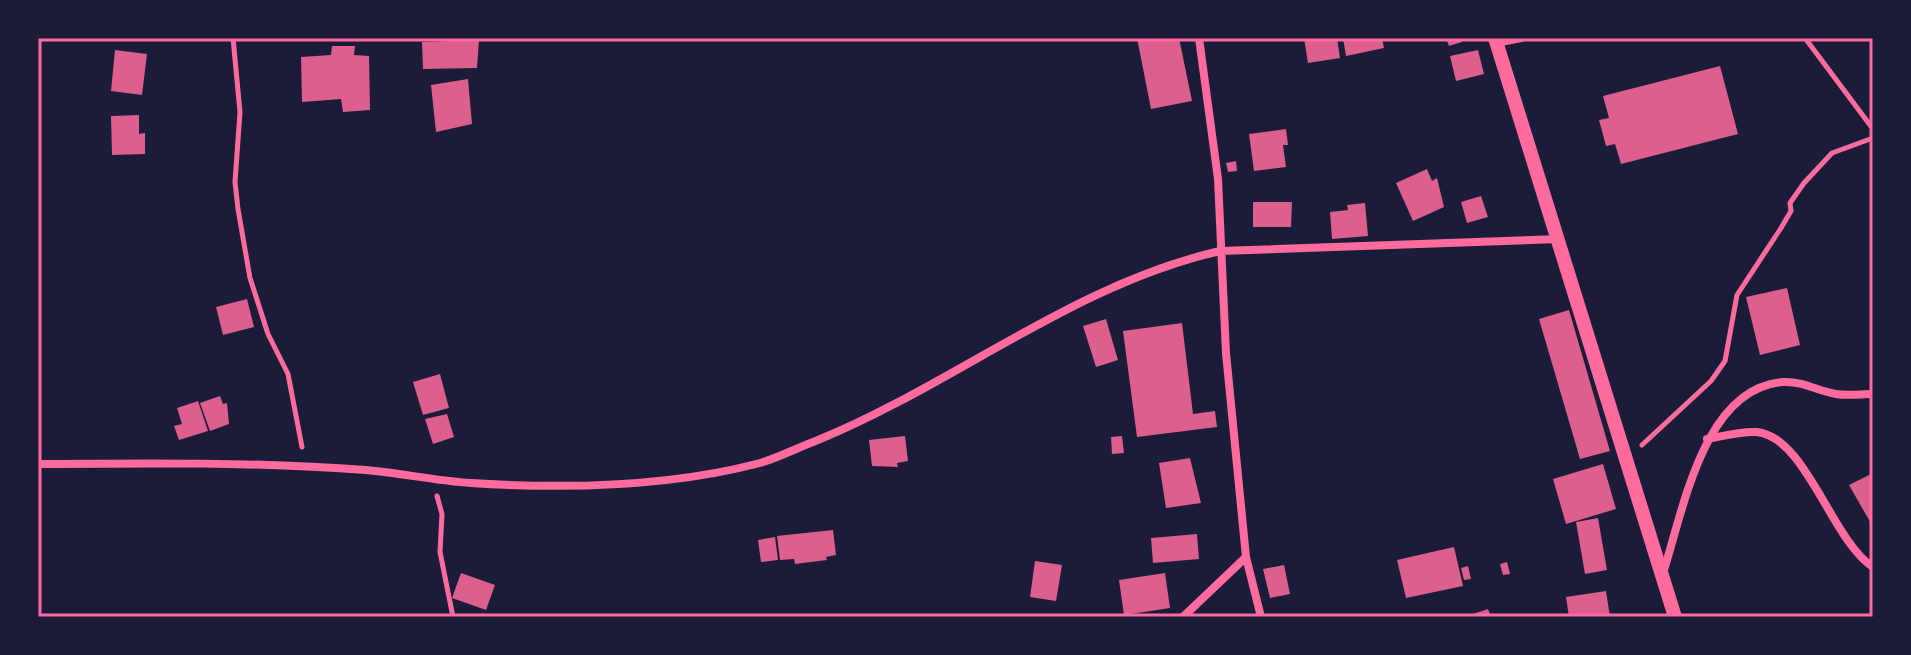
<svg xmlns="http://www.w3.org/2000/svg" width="1911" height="655" font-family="Bitter,serif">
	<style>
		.building { fill: #dd5f8e }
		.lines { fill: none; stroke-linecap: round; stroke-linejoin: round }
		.path { stroke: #ff6b9d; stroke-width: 5 }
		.minor { stroke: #ff6b9d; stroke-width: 8 }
		.tertiary { stroke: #ff6b9d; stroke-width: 14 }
		.neatline { fill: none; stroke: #ff6b9d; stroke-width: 3 }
	</style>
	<rect width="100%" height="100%" fill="#1b1b3a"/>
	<path class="building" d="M1137,38h42l13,63 -41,8z
		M1304,38h33l3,20 -32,5z
		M1343,38h39l2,10 -38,8z
		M1446,38h15l1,4 -13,4z
		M479,40l-2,28 -54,1 -1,-27z
		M332,46h23l-1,9 15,1 1,54 -27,2 -2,-13 -39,3 -1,-45 30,-2z
		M115,50l32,4 -5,41 -31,-4z
		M1478,50l6,24 -28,7 -6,-25z
		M1720,66l18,68 -117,30 -6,-20 -9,2 -7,-26 10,-2 -6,-22z
		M468,79l4,45 -36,8 -5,-47z
		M139,115v19l6,-1v21l-33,1 -1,-39z
		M1286,129l2,16h-5l3,22 -32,4 -5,-37z
		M1236,161l1,10 -9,1 -2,-9z
		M1427,169l5,12 5,-3 7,29 -31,14 -17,-38z
		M1481,196l7,21 -21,6 -6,-21z
		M1253,202h39l-1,25h-38z
		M1365,203l3,33 -36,3 -2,-27 18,-2 -1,-5z
		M1787,288l13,57 -40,10 -14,-58z
		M247,299l7,28 -31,8 -7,-28z
		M1569,310l41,141 -30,8 -41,-140z
		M1106,319l12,41 -22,7 -13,-41z
		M1182,323l11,91 22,-3 2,16 -80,10 -14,-106z
		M440,374l9,34 -26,7 -10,-33z
		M220,396l3,8 4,-1 2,21 -19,7 -10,-28z
		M198,401l10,30 -29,9 -5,-14 8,-2 -5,-16z
		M447,414l7,23 -21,7 -8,-25z
		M905,436l3,25 -11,2 1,4 -26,-1 -3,-26z
		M1122,436l2,17 -12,1 -1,-17z
		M1190,458l11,45 -35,5 -7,-45z
		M1603,464l13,45 -50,15 -13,-45z
		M1873,473v54l-24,-42z
		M1598,518l9,52 -22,4 -9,-52z
		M833,530l3,25 -10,2 1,3 -32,4 -1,-5 -14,1 -3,-24z
		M1197,534l2,25 -46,4 -2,-25z
		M775,537l3,23 -17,2 -3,-22z
		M1454,547l9,39 -57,12 -9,-38z
		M1035,561l27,4 -6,36 -26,-4z
		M1507,562l3,12 -7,1 -3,-11z
		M1284,565l6,29 -20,4 -7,-29z
		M1468,566l3,13 -7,1 -3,-12z
		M461,573l34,12 -9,25 -34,-12z
		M1165,573l5,35 -46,7 -5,-35z
		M1606,591l4,26h-41l-3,-20z
		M1488,609l3,8h-24v-1z"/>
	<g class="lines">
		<path class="path" d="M233,38l7,74 -5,70 3,27 12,69 18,56 20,40 14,73
			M1805,38l68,91
			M1642,445l69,-64 14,-20 12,-66 44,-67 10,-17 -1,-8 14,-20 28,-30 41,-15
			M437,496l5,18 -2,38 13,65"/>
		<path class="minor" d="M1199,38l19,141 8,174 20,204 15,60
			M1496,43l25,-5
			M1707,439c16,-3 34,-8 50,-7 49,5 75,109 116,135
			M38,464c109,-1 219,-2 328,6 35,3 70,11 105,13 94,6 198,4 289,-20 20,-6 39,-16 58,-23 137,-56 256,-156 402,-189l338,-12
			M1663,573c20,-61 40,-185 120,-191 21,-1 34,9 53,12 12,2 25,0 37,0
			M1183,617l63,-60"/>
		<path class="tertiary" d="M1495,38l180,579"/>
	</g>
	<rect width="1911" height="655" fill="none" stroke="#1b1b3a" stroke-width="80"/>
	<rect x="40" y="40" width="1831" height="575" class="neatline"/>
</svg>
